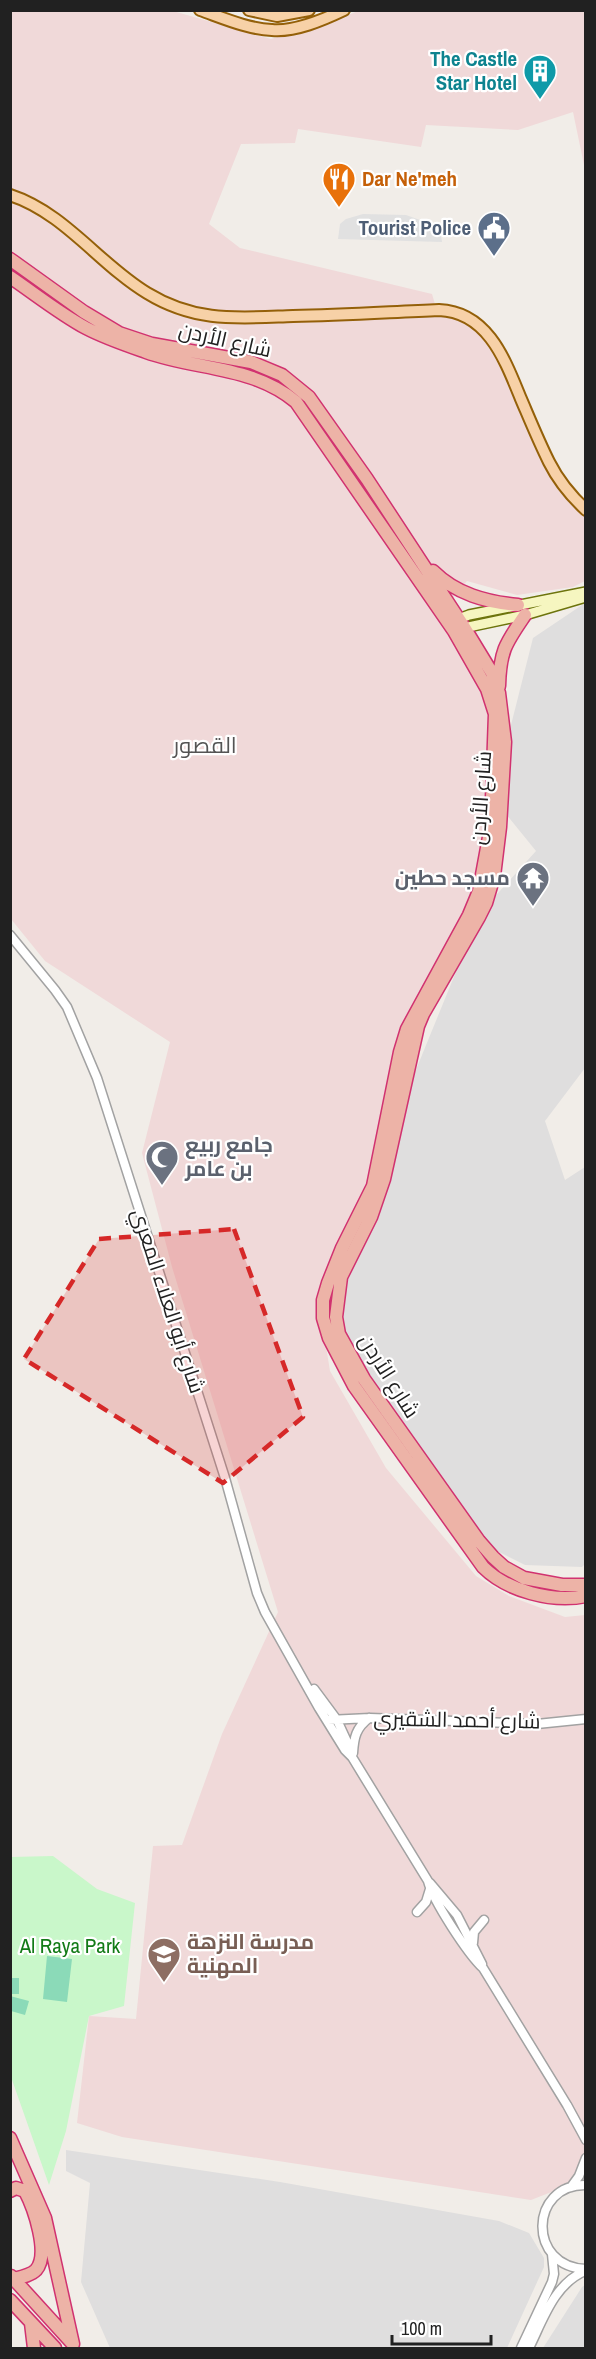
<svg xmlns="http://www.w3.org/2000/svg" width="596" height="2359" font-family="'Archivo Narrow',Cairo,sans-serif">
	<style>
		.residential { fill: #dfdede }
		.commercial { fill: #f0d9d9 }
		.park { fill: #c9f7ca }
		.pitch { fill: #8bdab8 }
		.parking { fill: #e1e1e1 }
		.lines { fill: none; stroke-linecap: round; stroke-linejoin: round }
		.tertiary-casing { stroke: #a2a2a2; stroke-width: 11 }
		.secondary-casing { stroke: #6d740c; stroke-width: 12 }
		.primary-casing { stroke: #946009; stroke-width: 14 }
		.trunk-casing { stroke: #d13270; stroke-width: 15 }
		.tertiary { stroke: #fff; stroke-width: 8 }
		.secondary { stroke: #f6f6c0; stroke-width: 9 }
		.primary { stroke: #f7d1a7; stroke-width: 10 }
		.trunk { stroke: #edb3a7; stroke-width: 12 }
		.marked { fill: #d62828; fill-opacity: 0.2; stroke: #d62828; stroke-width: 4.5; stroke-dasharray: 12 8; stroke-linejoin: round }
		.labels { text-anchor: middle; stroke-width: 4.5; stroke-linejoin: round; paint-order: stroke }
		.culture-label { font-size: 21px; font-weight: bold; fill: #0d838f; stroke: #fff; text-anchor: end }
		.food-label { font-size: 21px; font-weight: bold; fill: #c56008; stroke: #fff; text-anchor: start }
		.service-label { font-size: 21px; font-weight: bold; fill: #4e5e75; stroke: #fff; text-anchor: end }
		.street-label { font-size: 21px; fill: #212121; stroke: #fff }
		.worship-label { font-size: 21px; font-weight: bold; fill: #5b616d; stroke: #fff; text-anchor: end }
		.education-label { font-size: 21px; font-weight: bold; fill: #785e54; stroke: #fff; text-anchor: start }
		.park-label { font-size: 21px; fill: #137b17; stroke: #fff }
		.neighbourhood-label { font-size: 22px; fill: #545454; stroke: #fff }
	</style>
	<rect width="100%" height="100%" fill="#f1ede8"/>
	<path class="residential" d="M585,603v465l-40,53 20,59 20,-13 1,396 -4,4 -57,-2 -44,-22 -143,-214 -4,-48 53,-105 15,-72 78,-191 56,-62 -30,-37 3,-81 24,-95z
		M66,2150l214,32 219,39 30,12 15,25v9l-37,81h-397l-29,-66 9,-99 -24,-12z
		M585,2285v63h-42l39,-61z"/>
	<path class="commercial" d="M10,11h163l98,28 72,-22 15,-6h227v153l-1,1 -11,-53 -55,18 -92,-5 -5,22 -123,-18 -3,14 -54,1 -32,80 31,24 192,46 5,17 38,13 23,20 47,109 40,61v67l-12,6 -56,8 -50,-14 -30,36 55,75 -2,155 -11,48 -69,124 -33,172 -44,79 -9,64 6,37 56,97 90,108 33,20 56,21 20,-2v553l-3,12 -51,20 -409,-63 -45,-14 12,-107 47,3 17,-173 29,-1 40,-111 56,-122 -106,-345 -30,-114 28,-111 -125,-81 -34,-42z"/>
	<path class="park" d="M53,1856l44,33 38,14 -11,103 -35,10 -23,115 -17,54 -38,-108 -1,-220z"/>
	<path class="pitch" d="M47,1956l25,3 -5,43 -24,-3z
		M10,1978h9v16h-8z
		M10,1996l19,5 -4,14 -14,-4z"/>
	<path class="parking" d="M363,214l43,1 14,5 15,6 6,9 1,7 -104,-3 2,-15 6,-5z"/>
	<g class="lines">
		<defs>
			<path id="tertiary" d="M10,935l45,55 12,17 30,71 128,400 32,115 8,19 54,96 26,42 7,7 76,124c5,20 40,73 55,87l84,137 19,35
				M314,1689l23,31 12,26
				M328,1720l42,-2 167,6 49,-5
				M353,1753c1,-16 3,-25 16,-35
				M430,1883l27,32 25,49
				M417,1912l9,-10 4,-13
				M473,1943l1,-11 10,-12
				M586,2185c-57,-1 -59,82 0,84
				M571,2187l8,-11 7,-18
				M521,2348l31,-66 2,-8 -2,-20
				M529,2348c14,-28 25,-64 56,-77"/>
			<path id="secondary" d="M453,621l16,-6 117,-23
				M459,629l66,-14 61,-18"/>
			<path id="primary" d="M200,10c23,8 48,19 72,20 23,2 51,-10 72,-20
				M249,10l28,6 32,-6
				M10,195c55,18 89,69 137,98 49,30 91,25 146,23 49,-1 97,-4 146,-6 49,2 66,50 82,89 9,21 18,43 28,63 9,18 22,34 37,48"/>
			<path id="trunk" d="M10,259l74,53 35,21 33,11 99,18 31,13 27,22 58,82 97,148 28,46 7,20 6,49 -5,85 -6,49 -8,27 -7,14 -56,97 -5,12 -34,153 -13,38 -30,60 -5,40 3,17 25,45 115,162 14,16 11,10 20,11 38,7h24
				M10,277c25,17 50,37 76,51 19,10 40,17 60,24 51,18 107,14 150,50l158,229 33,58 8,25 -4,112 -12,65 -10,24 -62,114 -7,23 -27,134 -31,62 -14,35 -5,17v18l6,20 25,48 129,181c24,24 69,36 103,29
				M433,571c23,23 53,31 85,34
				M499,686c1,-36 7,-43 26,-71
				M10,2138l35,80 28,126
				M10,2191l6,-3 9,3c9,17 25,63 11,79 -5,5 -14,7 -22,9
				M11,2276l61,67
				M10,2300l45,48
				M31,2323l3,25"/>
		</defs>
		<use href="#tertiary" class="tertiary-casing"/>
		<use href="#secondary" class="secondary-casing"/>
		<use href="#primary" class="primary-casing"/>
		<use href="#trunk" class="trunk-casing"/>
		<use href="#tertiary" class="tertiary"/>
		<use href="#secondary" class="secondary"/>
		<use href="#primary" class="primary"/>
		<use href="#trunk" class="trunk"/>
	</g>
	<path class="marked" d="M234,1229l69,188 -80,66 -199,-124 75,-120z"/>
	<defs>
		<symbol id="building-pin" viewBox="-11 -11 22 30"><path d="M0 17L-7.5 6A9.5 9.5 0 1 1 7.5 6Z" fill="#0f9aa8" stroke="#fff"/><path d="M-4-6H4V6H1V3H-1V6H-4ZM-2.5-4.3h1.7v1.8h-1.7ZM.8-4.3h1.7v1.8H.8ZM-2.5-1h1.7V.8h-1.7ZM.8-1h1.7V.8H.8Z" fill="#fff"/></symbol>
		<symbol id="restaurant-pin" viewBox="-11 -11 22 30"><path d="M0 17L-7.5 6A9.5 9.5 0 1 1 7.5 6Z" fill="#e8710a" stroke="#fff"/><path d="M-5-6h1v4h1v-4h1v4h1v-4h1v5L-1.5 .5V6h-2V.5L-5-1ZM5-6V6H3V1.5H1.5Q1.5-4 5-6Z" fill="#fff"/></symbol>
		<symbol id="civic-pin" viewBox="-11 -11 22 30"><path d="M0 17L-7.5 6A9.5 9.5 0 1 1 7.5 6Z" fill="#5c6f8a" stroke="#fff"/><path d="M-.6-6.5H3V-4.5H.6V-3L4-1V1h2V6H-6V1h2V-1L-.6-3ZM-1.2 2.5V6h2.4V2.5Z" fill="#fff"/></symbol>
		<symbol id="temple-pin" viewBox="-11 -11 22 30"><path d="M0 17L-7.5 6A9.5 9.5 0 1 1 7.5 6Z" fill="#6b7280" stroke="#fff"/><path d="M0-6L5-2H3V0L6.5 2.5H4V6H1.5V3h-3V6H-4V2.5H-6.5L-3 0V-2H-5Z" fill="#fff"/></symbol>
		<symbol id="mosque-pin" viewBox="-11 -11 22 30"><path d="M0 17L-7.5 6A9.5 9.5 0 1 1 7.5 6Z" fill="#6b7280" stroke="#fff"/><path d="M3.5-4.9A6 6 0 1 0 3.5 4.9A5 5 0 1 1 3.5-4.9Z" fill="#fff"/></symbol>
		<symbol id="school-pin" viewBox="-11 -11 22 30"><path d="M0 17L-7.5 6A9.5 9.5 0 1 1 7.5 6Z" fill="#8d6e63" stroke="#fff"/><path d="M0-5L7-2L0 1L-7-2ZM-4 1L0 2.5L4 1V4Q0 6-4 4Z" fill="#fff"/></symbol>
	</defs>
	<g fill-rule="evenodd">
		<use href="#building-pin" x="521" y="52" width="38" height="52"/>
		<use href="#restaurant-pin" x="320" y="160" width="38" height="52"/>
		<use href="#civic-pin" x="475" y="209" width="38" height="52"/>
		<use href="#temple-pin" x="514" y="859" width="38" height="52"/>
		<use href="#mosque-pin" x="143" y="1138" width="38" height="52"/>
		<use href="#school-pin" x="145" y="1935" width="38" height="52"/>
	</g>
	<g class="labels">
		<g class="culture-label">
			<text x="517" y="66">The Castle<tspan x="517" dy="24">Star Hotel</tspan></text>
		</g>
		<g class="food-label">
			<text x="362" y="186">Dar Ne'meh</text>
		</g>
		<g class="service-label">
			<text x="471" y="235">Tourist Police</text>
		</g>
		<g class="street-label">
			<text transform="translate(225 340) rotate(13)" y="7">شارع الأردن</text>
			<text transform="translate(481 798) rotate(-86)" y="7">شارع الأردن</text>
			<text transform="translate(168 1301) rotate(72)" y="7">شارع أبو العلاء المعري</text>
			<text transform="translate(389 1376) rotate(58)" y="7">شارع الأردن</text>
			<text transform="translate(457 1720) rotate(1)" y="7">شارع أحمد الشقيري</text>
		</g>
		<g class="worship-label">
			<text x="510" y="885">مسجد حطين</text>
			<text x="185" y="1152" text-anchor="start">جامع ربيع<tspan x="185" dy="24">بن عامر</tspan></text>
		</g>
		<g class="education-label">
			<text x="187" y="1949">مدرسة النزهة<tspan x="187" dy="24">المهنية</tspan></text>
		</g>
		<g class="park-label">
			<text x="70" y="1953">Al Raya Park</text>
		</g>
		<g class="neighbourhood-label">
			<text x="205" y="753">القصور</text>
		</g>
	</g>
	<rect width="596" height="2359" fill="none" stroke="#212121" stroke-width="24"/>
	<path d="M392 2335v9h99v-9" fill="none" stroke="#212121" stroke-width="3"/>
	<text x="401" y="2335" font-size="18" fill="#212121" stroke="#ffffff" stroke-width="4.5" paint-order="stroke">100 m</text>
</svg>
